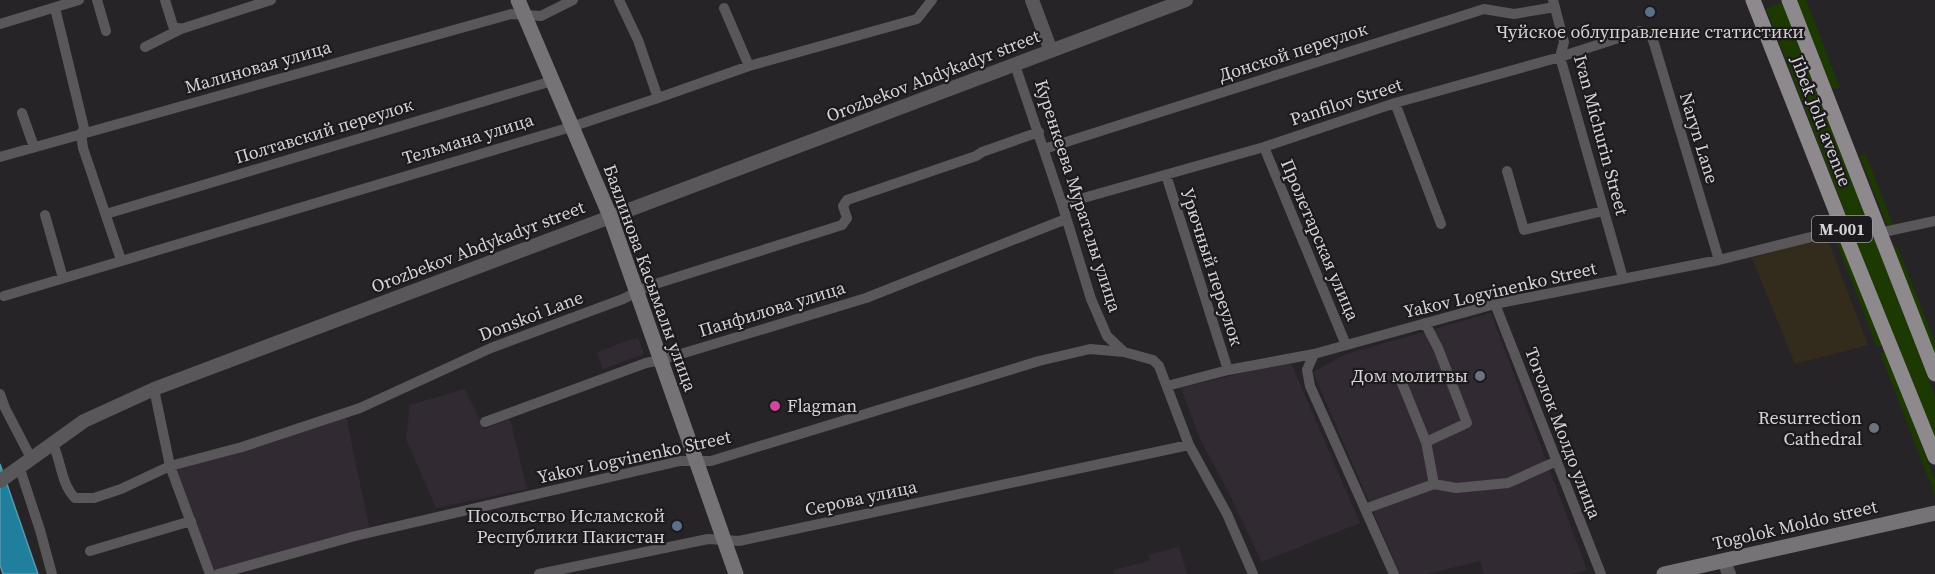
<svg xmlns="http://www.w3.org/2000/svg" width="1935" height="574" font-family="'Source Serif 4',serif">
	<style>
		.built { fill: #312a33 }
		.medical { fill: #332b1b }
		.green { fill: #1c3902 }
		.water { fill: #1f7f9d; stroke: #5698ae; stroke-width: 1.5 }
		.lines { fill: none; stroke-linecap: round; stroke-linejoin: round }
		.minor { stroke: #595759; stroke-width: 10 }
		.tertiary { stroke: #595759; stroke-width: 14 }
		.secondary { stroke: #767376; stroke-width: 15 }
		.primary { stroke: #8d898d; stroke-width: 15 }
		.service-dot { fill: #5c6f8a; stroke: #1d1a1e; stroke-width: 2 }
		.worship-dot { fill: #6b7280; stroke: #1d1a1e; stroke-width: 2 }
		.hotel-dot { fill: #d1479c; stroke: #1d1a1e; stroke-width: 2 }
		.labels { text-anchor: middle; stroke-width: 4.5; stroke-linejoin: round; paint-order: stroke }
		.shield { fill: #1d1a1e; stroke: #9e9c9f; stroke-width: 1.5 }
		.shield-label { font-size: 16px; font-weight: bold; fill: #d6d3d6 }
		.poi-label { font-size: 18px; fill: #d6d3d6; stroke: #1d1a1e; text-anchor: end }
		.street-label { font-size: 18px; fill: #d6d3d6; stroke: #1d1a1e }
	</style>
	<rect width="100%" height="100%" fill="#272428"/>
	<path class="built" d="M1491,313l96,257 -16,4h-87l-4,-13 -53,13h-27l-87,-202 33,-18z
		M638,337l6,17 -41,15 -6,-17z
		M1290,361l70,162 -98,39 -36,-75 -26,-48 -19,-51z
		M465,389l19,40 26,-10 17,70 -91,19 -30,-69 4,-34z
		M346,416l23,111 -157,44 -38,-104z
		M1179,547l8,27h-73l-1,-4 37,-9 -2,-6z"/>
	<path class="medical" d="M1827,237l41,108 -73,19 -43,-106z"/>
	<path class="green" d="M1796,0h10l34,88h-9z
		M1783,2l152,394v50l-169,-438z
		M1865,153l28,72h-6l-27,-68z
		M1839,235l43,110 -5,2 -43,-111z
		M1897,246l38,96v14l-43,-109z
		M1885,352l50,128v15l-55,-142z"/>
	<path class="water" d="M0,464l38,110h-35l-3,-9z"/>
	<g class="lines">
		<path class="minor" d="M97,0l9,31
			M165,0l8,26 8,3 90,-29
			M619,0l19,40 20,58
			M1553,0l11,42 -4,15 63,221
			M55,8l30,124
			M724,8l25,58
			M0,24l79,-24
			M145,47l36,-18
			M1015,65l47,139 29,95 16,37 17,16 29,8 6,6 30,79 38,69 26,60
			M1395,103l46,121
			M22,113l12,34
			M81,133l2,15 38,112
			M1264,147l82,198
			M1044,149l440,-140 30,5 41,-7
			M0,157l511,-143 30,2 32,-16
			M1507,171l17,59 79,-19
			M1166,175l62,195
			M1062,204l202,-57 131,-44 165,-46 80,-26 11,5 2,4 66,220
			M106,214l446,-133
			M45,215l18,63
			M1879,233l56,-12
			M4,296l567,-169 87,-29 91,-32 168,-47 15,-19
			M1495,304l106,270
			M1425,323l13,25 29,75 -41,19
			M1314,354l-7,16 3,16 84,188
			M1402,383l24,59 8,42 22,4 52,-5 49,-22
			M1167,386l61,-16 86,-16 181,-50 224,-44 124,-31
			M154,389l16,77 40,108
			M0,394l5,14 26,50
			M485,422l161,-59 15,-3 205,-62 200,-79
			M52,442c9,17 9,43 23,56h19l27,-9 49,-23 72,-19 118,-39 131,-60 132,-49 26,-13 193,-61 5,-7 -4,-12 4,-6 129,-44 6,-4 57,-20
			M19,466l21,64 12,44
			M1365,509l69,-25
			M90,551l101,-30
			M218,574l137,-38 325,-75h31l328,-100 51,-12 34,3
			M539,574l169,-35 31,2 450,-96"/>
		<path class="tertiary" d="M1032,0l19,51
			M0,481l84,-60 70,-32 1032,-389
			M1724,561l5,13"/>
		<path class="secondary" d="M518,0l92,216 126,358
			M1664,574l271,-61"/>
		<path class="primary" d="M1753,0l90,229 92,228
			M1789,0l146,374"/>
	</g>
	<g class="service-dot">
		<circle cx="1650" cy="12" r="6"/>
		<circle cx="677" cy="526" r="6"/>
	</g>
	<g class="worship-dot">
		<circle cx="1480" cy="376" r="6"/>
		<circle cx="1874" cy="428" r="6"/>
	</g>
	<circle class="hotel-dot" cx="775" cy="406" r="6"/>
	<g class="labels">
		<rect class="shield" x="1812" y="216" width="60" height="26" rx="4.5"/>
		<g class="shield-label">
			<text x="1842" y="235">М-001</text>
		</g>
		<g class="poi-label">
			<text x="1650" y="38" text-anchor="middle">Чуйское облуправление статистики</text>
			<text x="1468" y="382">Дом молитвы</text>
			<text x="787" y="412" text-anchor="start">Flagman</text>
			<text x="1862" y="424">Resurrection<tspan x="1862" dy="21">Cathedral</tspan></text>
			<text x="665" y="522">Посольство Исламской<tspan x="665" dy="21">Республики Пакистан</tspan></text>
		</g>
		<g class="street-label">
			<text transform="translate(1293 52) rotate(-18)" y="6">Донской переулок</text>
			<text transform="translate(258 67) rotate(-16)" y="6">Малиновая улица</text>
			<text transform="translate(933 76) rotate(-21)" y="6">Orozbekov Abdykadyr street</text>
			<text transform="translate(1346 102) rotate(-18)" y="6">Panfilov Street</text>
			<text transform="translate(1821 121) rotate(69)" y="6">Jibek Jolu avenue</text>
			<text transform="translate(324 131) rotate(-17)" y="6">Полтавский переулок</text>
			<text transform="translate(1601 135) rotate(75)" y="6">Ivan Michurin Street</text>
			<text transform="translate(1699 138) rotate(73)" y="6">Naryn Lane</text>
			<text transform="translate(468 139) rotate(-17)" y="6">Тельмана улица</text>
			<text transform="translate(1078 196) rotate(72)" y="6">Куренкеева Мураталы улица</text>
			<text transform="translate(1320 240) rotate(67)" y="6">Пролетарская улица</text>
			<text transform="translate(478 247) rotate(-21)" y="6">Orozbekov Abdykadyr street</text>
			<text transform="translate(1212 267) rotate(72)" y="6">Урючный переулок</text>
			<text transform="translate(650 278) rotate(70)" y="6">Баялинова Касымалы улица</text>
			<text transform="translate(1500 290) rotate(-13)" y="6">Yakov Logvinenko Street</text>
			<text transform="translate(772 309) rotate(-17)" y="6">Панфилова улица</text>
			<text transform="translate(531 316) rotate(-21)" y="6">Donskoi Lane</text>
			<text transform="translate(1563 433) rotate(69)" y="6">Тоголок Молдо улица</text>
			<text transform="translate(634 457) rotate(-12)" y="6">Yakov Logvinenko Street</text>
			<text transform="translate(861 498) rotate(-12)" y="6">Серова улица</text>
			<text transform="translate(1795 525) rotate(-13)" y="6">Togolok Moldo street</text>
		</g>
	</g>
</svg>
